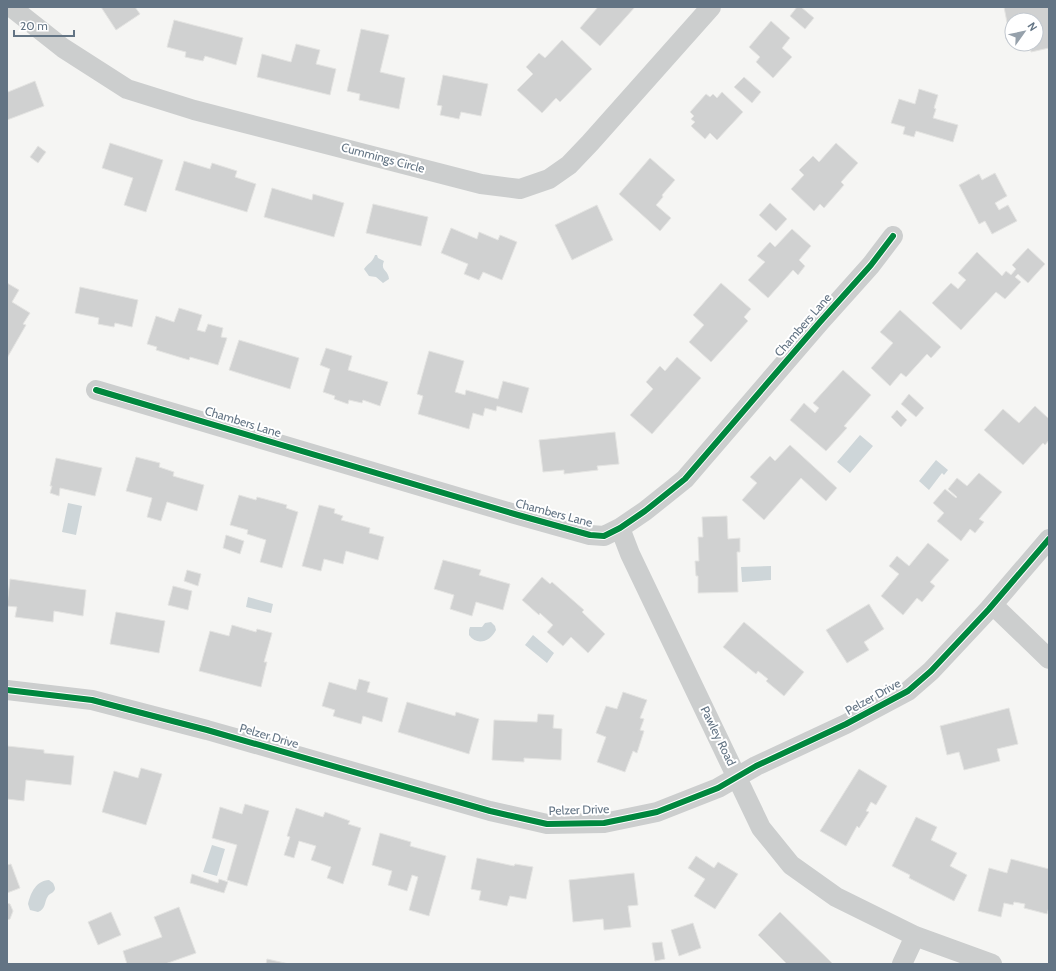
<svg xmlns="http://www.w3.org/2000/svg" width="1056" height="971" font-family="Cabin,sans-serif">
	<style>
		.water { fill: #ced6d9 }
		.building { fill: #d0d1d1; stroke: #e4e4e2 }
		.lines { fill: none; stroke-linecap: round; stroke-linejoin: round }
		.minor { stroke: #cccece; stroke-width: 20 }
		.cycleway-casing { stroke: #fff; stroke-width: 8 }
		.cycleway { stroke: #00873e; stroke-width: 6 }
		.labels { text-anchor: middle; stroke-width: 4; stroke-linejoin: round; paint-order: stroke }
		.street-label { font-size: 12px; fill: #637484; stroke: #fff }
	</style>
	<rect width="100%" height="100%" fill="#f5f5f3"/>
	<path class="water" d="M375,255h2l1,3 6,3c-4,10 4,8 5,18l-6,4 -7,-6 -7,-1 -5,-7c4,-6 9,-7 11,-14z
		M860,435l13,11 -23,27 -13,-11z
		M936,460l12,10 -4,5 -2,-2 -13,17 -10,-9z
		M68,503l14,3 -6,29 -14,-3z
		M771,566v14l-29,2 -1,-15z
		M248,597l25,7 -2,9 -25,-6z
		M491,622l4,4 1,4c-6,12 -19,16 -27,5v-5l1,-3h12l3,-4z
		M533,635l21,18 -7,10 -22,-18z
		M212,845l13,4 -8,27 -14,-4z
		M49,880l4,3c1,2 2,4 2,6 -1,4 -5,4 -7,7 -4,6 -2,13 -10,16l-8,-2 -2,-6c3,-12 8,-23 21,-24z"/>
	<path class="building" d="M101,7h34l5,7 -24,16z
		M598,7h37l-35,39 -20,-18z
		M797,7h4l13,11 -9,11 -15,-13z
		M1004,7h45v41l-18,4 -1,-8h6v-24h-24l-1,23z
		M174,20l69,18 -7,27 -31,-9 -2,5 -18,-4 1,-5 -19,-5z
		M771,21l19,17 -8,10 10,9 -19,21 -17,-16 4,-5 -11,-10z
		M361,29l28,6 -9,37 25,6 -6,31 -40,-9 1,-6 -13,-3z
		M562,40l30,29 -32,33 -4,-4 -14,15 -25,-23 16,-16 -7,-7 13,-14 6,5z
		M296,44l24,6 -4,14 20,5 -6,26 -73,-18 5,-23 29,8z
		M443,75l45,9 -7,32 -20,-4 -2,7 -19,-4 2,-9 -5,-1z
		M744,77l17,15 -9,11 -18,-16z
		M35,81l9,25 -37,14v-30l1,2z
		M919,89l19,6 -4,13 2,1 -3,9 25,7 -5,17 -37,-11 -2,6 -11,-3 2,-7 -14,-4 8,-24 16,5z
		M722,92l21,20 -26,28 -7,-7 -5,6 -14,-13 4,-4 -4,-3 3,-3 -4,-4 16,-18 4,3 3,-3 4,4z
		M110,143l53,17 -17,52 -22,-7 9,-27 -31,-10z
		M836,143l22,20 -17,19 3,3 -20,23 -4,-4 -6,7 -23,-22 13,-14 -5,-5 14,-14 6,6z
		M38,146l8,6 -8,11 -8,-6z
		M650,158l25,22 -13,15 1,2 -7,8 15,13 -11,13 -41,-37z
		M184,161l26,8 2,-6 25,8 -2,6 21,7 -9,28 -72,-22z
		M995,173l12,23 -12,7 4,7 9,-5 9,16 -25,13 -7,-13 -6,3 -20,-39 20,-11 3,6z
		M272,188l40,12 1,-6 31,9 -10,34 -70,-20z
		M770,203l17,16 -11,12 -17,-16z
		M373,204l55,13 -7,29 -55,-13z
		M597,205l16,35 -41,20 -17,-35z
		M451,228l26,11 2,-7 19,8 2,-5 17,7 -15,38 -19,-8 -4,8 -15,-6 4,-10 -27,-11z
		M792,229l19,17 -12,14 6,6 -7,9 -5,-5 -25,28 -20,-18 17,-18 -8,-6 13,-14 5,5z
		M1028,248l17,16 -17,19 -10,-9 -3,3 6,5 -16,17 -9,-7 -35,38 -29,-27 19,-20 7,6 8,-9 -8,-7 19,-21 25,24 4,-5 5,4 5,-6 -4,-4z
		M7,283l12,7 -7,12 18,11 -7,11 3,1 -19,33z
		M721,283l30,26 -7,8 4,4 -37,41 -22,-20 15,-17 -11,-10z
		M80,287l58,13 -6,27 -17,-4 -1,4 -16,-3 1,-6 -24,-5z
		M179,308l23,7 -5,15 8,2 3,-8 15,4 -2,9 6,1 -9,27 -28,-8 -1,3 -33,-10 1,-3 -10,-3 9,-28 18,6z
		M900,310l41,37 -10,11 -4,-4 -21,23 -5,-4 -11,13 -19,-18 22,-25 -13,-11z
		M239,340l60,18 -9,31 -61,-19z
		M326,348l26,8 -4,14 40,12 -8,24 -17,-6 -1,3 -13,-3 -1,4 -14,-5 1,-3 -12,-4 7,-23 -10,-4z
		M429,351l35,10 -9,31 10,3 1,-5 32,9 5,-18 26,7 -7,25 -25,-7 -1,5 -11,-3 -2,8 -10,-3 -4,16 -51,-15 5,-18 -6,-2z
		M677,357l24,21 -49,56 -22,-19 23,-26 -7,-7 14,-16 5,5z
		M843,370l28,25 -27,31 3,2 -21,23 -36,-31 14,-17 11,10 4,-5 -6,-5z
		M909,394l15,14 -8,9 -15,-13z
		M1035,406l14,13v21l-4,5 -2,-2 -20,22 -39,-35 19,-21 16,14z
		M897,410l10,10 -6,7 -10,-10z
		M615,432l4,32 -22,2 1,4 -34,4v-4l-21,2 -4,-32z
		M790,445l47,43 -11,13 -25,-23 -37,42 -22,-20 15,-17 -7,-6 20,-21 5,5z
		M136,457l24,6 -1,4 15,5 -1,4 31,9 -7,26 -30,-9 -6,19 -14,-4 5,-19 -26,-7z
		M56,458l46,10 -7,28 -35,-8 -1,8 -9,-3 2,-7h-2z
		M979,473l23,19 -23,27 5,3 -9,11 -5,-4 -9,12 -24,-20 7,-8 -11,-10 12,-14 11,9 1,-1 -9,-8 9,-11 10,8z
		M239,495l17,5 1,-3 30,8 -1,3 12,4 -16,56 -22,-6 6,-22 -19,-6 1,-4 -18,-5z
		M319,505l16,4 -1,4 9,3 -2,4 29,8 -1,5 15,4 -6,23 -32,-9 -3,13 -19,-5 -3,12 -19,-5z
		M727,516l1,23 12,-1v14h-3l1,40 -40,1v-17h-2l-1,-15h4l-1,-24h5l-1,-20z
		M226,535l18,6 -4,13 -17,-6z
		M928,543l21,17 -19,22 5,4 -13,16 -5,-4 -14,17 -22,-19 18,-22 -10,-8 8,-10 12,10z
		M443,560l38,10 -2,5 31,9 -7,26 -27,-8 -4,14 -22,-7 4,-14 -20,-6z
		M187,570l14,4 -3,12 -14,-5z
		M542,577l8,7 2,-2 32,28 -2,2 23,22 -17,19 -17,-16 -8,9 -16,-14 6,-7 -13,-12 -1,2 -17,-15z
		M10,579l76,11 -3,26 -29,-5 -1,11 -38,-5 2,-10 -10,-1z
		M173,586l19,5 -4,19 -20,-5z
		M869,604l15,25 -20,13 5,8 -22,13 -21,-33z
		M116,612l49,9 -6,32 -49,-9z
		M744,622l60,50 -20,24 -18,-15 2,-2 -10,-8 -2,3 -33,-27z
		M232,625l24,7 1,-3 15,4 -8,29h3l-6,25 -62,-16 11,-40 19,5z
		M359,679l11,3 -3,10 21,6 -6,24 -19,-6 -2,8 -28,-8 2,-6 -13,-4 7,-24 27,8z
		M623,692l24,8 -7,18 4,1 -4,11 4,1 -7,22 -4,-2 -8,21 -28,-10 9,-25 -10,-4 10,-27 11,3z
		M407,702l48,14 1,-4 23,7 -10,35 -71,-22z
		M1009,708l9,36 -21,5 3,12 -36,9 -5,-18 -12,3 -7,-29z
		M538,714l16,1 -1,13 9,1 -1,31 -37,-2v4l-32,-2 2,-40 43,2z
		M7,746l37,4v3l30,3 -3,29 -45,-5 -2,21 -17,-2z
		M141,768l21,6 -16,51 -44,-13 12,-41 24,7z
		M859,769l28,17 -11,19 -5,-3 -5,9 3,1 -10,16 -2,-2 -11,20 -26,-15z
		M245,804l24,7 -22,75 -20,-6 10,-35 -25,-7 8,-31 22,7z
		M296,808l27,9 2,-5 25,9 -2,3 13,4 -18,56 -16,-6 4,-11 -20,-7 5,-14 -17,-5 -5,17 -10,-3 6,-18 -3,-1z
		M916,817l21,10 -6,13 26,13 -7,13 17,9 -13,26 -45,-23 1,-3 -18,-9z
		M380,833l31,9 -1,4 36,10 -17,60 -20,-6 9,-33 -6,-2 -5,16 -19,-6 4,-14 -20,-6z
		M696,856l18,12 4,-6 20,12 -23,35 -21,-13 11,-17 -17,-11z
		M477,858l37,8 1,-2 18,3 -7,32 -16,-3 -3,10 -28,-6 2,-9 -10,-2z
		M1011,859l38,10v38l-2,7 -23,-6 1,-4 -11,-2 -1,3 -9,-2 -3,14 -23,-6 11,-43 18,5z
		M11,864l9,24 -13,5v-28z
		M634,873l4,32 -10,1 3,21 -27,3 -1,-11 -30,3 -4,-42z
		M192,874l26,9 1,-4 9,3 -4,11 -34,-10z
		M7,903l3,1 3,7 -3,8 -3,1z
		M179,907l17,46 -31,11h-38l-4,-13 39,-14 -8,-20z
		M111,912l10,23 -23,10 -10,-23z
		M780,912l53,52h-46l-29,-29z
		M693,923l8,25 -22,8 -8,-26z
		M662,942l3,17 -10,2 -3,-18z
		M267,959l22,5h-23z"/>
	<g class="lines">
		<path class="minor" d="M11,7l52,41 64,41 67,21 287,74 39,5 29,-10 20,-14 21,-22 121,-136
			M96,390l422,125 72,20 14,1 16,-8 25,-17 40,-32 135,-157 51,-57 22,-29
			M620,528l10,26 131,274 30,37 45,32 79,39 77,28
			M993,605l56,54
			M7,690l85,10 115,30 283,81 57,13 57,-1 53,-11 61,-24 38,-22 90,-42 62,-33 23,-20 58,-62 60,-70
			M902,964l13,-28"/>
		<defs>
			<path id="cycleway" d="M96,390l422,125 72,20 14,1 16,-8 25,-17 40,-32 135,-157 51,-57 22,-29
				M7,690l85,10 115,30 283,81 57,13 57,-1 53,-11 61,-24 38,-22 90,-42 62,-33 23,-20 58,-62 60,-70"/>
		</defs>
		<use href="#cycleway" class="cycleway-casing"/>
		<use href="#cycleway" class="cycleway"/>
	</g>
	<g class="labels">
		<g class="street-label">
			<text transform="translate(383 158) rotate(15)" y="4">Cummings Circle</text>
			<text transform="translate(803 325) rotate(-49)" y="4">Chambers Lane</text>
			<text transform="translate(243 422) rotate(17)" y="4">Chambers Lane</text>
			<text transform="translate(554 513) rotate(15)" y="4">Chambers Lane</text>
			<text transform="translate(873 697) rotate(-29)" y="4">Pelzer Drive</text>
			<text transform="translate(269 736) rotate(16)" y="4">Pelzer Drive</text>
			<text transform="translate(718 736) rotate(64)" y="4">Pawley Road</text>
			<text transform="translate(579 810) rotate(-2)" y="4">Pelzer Drive</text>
		</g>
	</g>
	<rect width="1056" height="971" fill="none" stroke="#637484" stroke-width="16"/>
	<g transform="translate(1024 32) rotate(57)"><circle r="19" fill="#ffffff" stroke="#c1c7ce"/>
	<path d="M0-3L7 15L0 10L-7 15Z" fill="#96a1ab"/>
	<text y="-6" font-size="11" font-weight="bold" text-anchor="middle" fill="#637484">N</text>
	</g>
	<path d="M14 30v6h60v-6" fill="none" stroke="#637484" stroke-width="2"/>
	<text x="20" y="30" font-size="12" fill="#637484" stroke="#ffffff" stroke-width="3" paint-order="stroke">20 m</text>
</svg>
